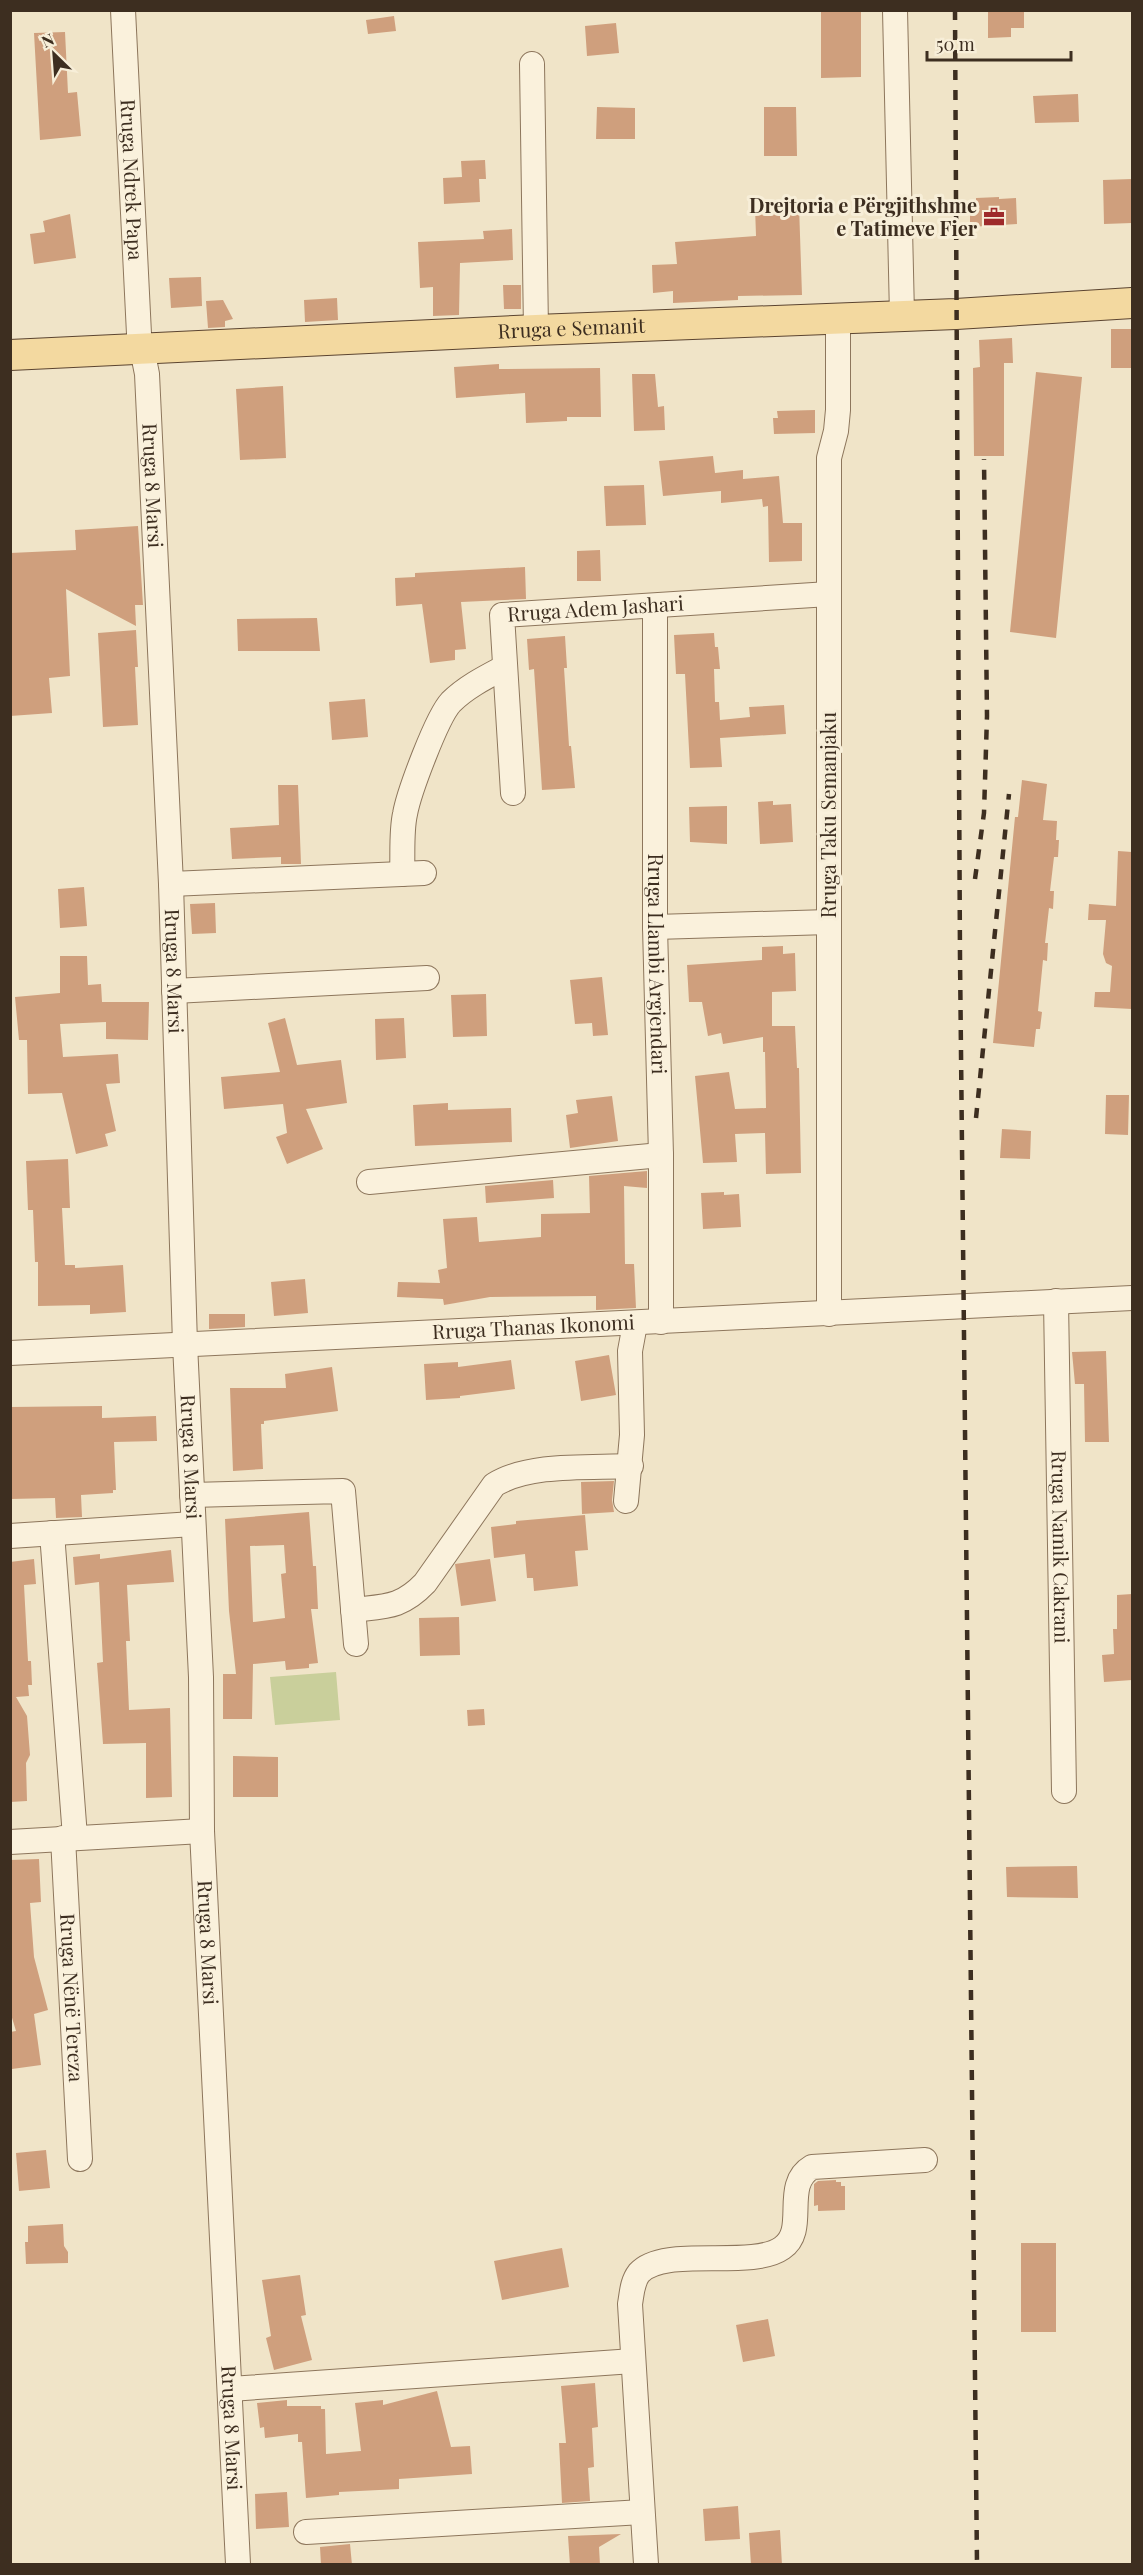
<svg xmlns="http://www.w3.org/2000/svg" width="1143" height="2575" font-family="'Playfair Display',serif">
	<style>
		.green { fill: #c9cf9b }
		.building { fill: #cf9f7d; fill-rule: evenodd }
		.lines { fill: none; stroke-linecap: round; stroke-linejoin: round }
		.minor-casing { stroke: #8d765c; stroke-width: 26 }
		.major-casing { stroke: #5b4430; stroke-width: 32 }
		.minor { stroke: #faf1dc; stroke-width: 24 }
		.major { stroke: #f3d9a0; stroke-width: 30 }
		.rail { stroke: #3d2e20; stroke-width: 4.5; stroke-dasharray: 10 10; stroke-linecap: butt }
		.labels { text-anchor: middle; stroke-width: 6; stroke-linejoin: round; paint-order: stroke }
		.street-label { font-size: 20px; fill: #3d2e20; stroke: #f7eed8 }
		.poi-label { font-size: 20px; font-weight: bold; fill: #3d2e20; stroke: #f7eed8; text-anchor: end }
	</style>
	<rect width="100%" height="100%" fill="#f0e4c8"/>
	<path class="green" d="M336,1672l4,48 -65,5 -5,-48z"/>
	<path class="building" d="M821,10h40v67l-40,1z
		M988,10h36v18h-13v9l-23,1z
		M394,16l2,15 -28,3 -2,-14z
		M616,23l3,30 -32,3 -2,-30z
		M65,32l3,61 9,-1 4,44 -41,4 -6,-107z
		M1078,94l1,28 -44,1 -2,-27z
		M597,107l38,1v31h-39z
		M764,107h32l1,49h-33z
		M485,160l1,19h-7l1,23 -36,2 -1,-26 19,-1 -1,-16z
		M1132,179v44l-28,1 -1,-44z
		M999,197v2l17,-1 1,26 -47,3v-24h6v-5z
		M799,205l3,90 -64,1v4l-65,3v-12l-20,2 -1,-28 25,-1 -2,-22 81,-6 -1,-29z
		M70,214l6,44 -42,6 -4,-30 15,-2 -2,-11z
		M512,229l1,31 -53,3 -1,52 -26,1v-29l-13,1 -2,-46 66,-3 -1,-8z
		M201,277l1,29 -31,2 -2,-30z
		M503,285h18v24h-17z
		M337,298l1,22 -33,2 -1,-22z
		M223,300l10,19 -8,2v6l-17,1 -2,-27z
		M1111,329h21v39h-21z
		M1012,338l1,25h-9v93h-30l-1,-88 7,-1 -1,-27z
		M499,364v5l101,-1 1,49h-34v4l-41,2 -1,-30 -69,5 -2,-31z
		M1036,372l46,5 -26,261 -46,-6z
		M632,374h23l3,33 6,-1 1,24 -31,1z
		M283,386l3,72 -46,2 -4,-71z
		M815,410v23l-41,1 -1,-16h5l-1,-7z
		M713,456l2,17 28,-3v9l36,-3 4,47h19v38l-33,1 -1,-56 -5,1 -1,-8 -41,4v-12l-58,5 -4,-35z
		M644,485l2,40 -40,1 -2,-40z
		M138,526l5,79h-8l1,21 -70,-37 4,87 -21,2 3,35 -42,3v-163l66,-3 -1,-20z
		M600,550l1,31h-24v-30z
		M525,567l1,32 -65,3 5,47 -11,1v10l-25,3 -8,-59 -26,2 -1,-28 20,-1v-4z
		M317,618l3,33h-82l-1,-32z
		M136,630l2,37h-3l3,58 -35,2 -5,-94z
		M714,633l1,14h3l2,22h-6l1,33h4l1,18 30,-3 -1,-10 35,-2 2,29 -66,4 2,29 -32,1 -5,-94h-9l-2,-39z
		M565,636l2,32h-3l5,78h2l4,42 -33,2 -8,-121 -5,1 -2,-31z
		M365,699l3,38 -36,3 -3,-38z
		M1022,780l25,4 -4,36 14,1 -1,19h3l-1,17h-4l-4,34h4l-1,18 -4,-1 -4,35h3l-1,18 -4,-1 -5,51 4,1 -2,17h-4l-2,18 -41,-4 22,-226h3z
		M278,785h20l3,79h-20v-7l-49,2 -2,-31 49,-3z
		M773,801v4l18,-1 2,38 -33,2 -2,-42z
		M727,806v38l-37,-2 -1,-35z
		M1118,851l14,1v157l-38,-2 1,-15h15l2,-26 -6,-3 -3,-9 3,-34h-18l1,-16 27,2z
		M84,887l3,39 -27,2 -2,-39z
		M215,903l1,30 -24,1 -2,-30z
		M783,946v8l12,-1 1,38 -24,1v34h23l2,42h2l2,105 -35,1 -1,-41 -30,1 2,28 -34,1 -8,-87 34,-4 6,37 31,-1 -1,-56h-2v-15l-40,7 -2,-11 -13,3 -6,-34h-13l-2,-37 75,-5v-13z
		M60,956h27l1,29 13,-1 1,18h47l-1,38 -42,-1v-17l-46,2 3,33 55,-3 2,29 -14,1 10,47 -11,3 3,12 -32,8 -14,-61 -34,1 -1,-54h-8l-4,-43 45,-4z
		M602,977l6,58 -15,1 -1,-13 -17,1 -5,-44z
		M486,994l1,42 -34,1 -2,-42z
		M285,1018l12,47 44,-5 6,43 -41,6 17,40 -36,15 -11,-27 11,-4 -4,-29 -59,5 -3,-32 59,-5 -12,-49z
		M404,1018l2,40 -30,2 -1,-41z
		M1106,1095h23l-1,40 -23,-1z
		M612,1096l6,45 -48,7 -4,-33 12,-2 -2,-13z
		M448,1103v7l63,-2 1,34 -97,4 -2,-41z
		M1002,1129l29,2 -1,28 -30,-1z
		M68,1159l2,49h-8l3,57h10v3l48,-3 3,47 -36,2v-9l-52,1v-44h-3l-2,-52h-5l-2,-49z
		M647,1171v17l-23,-2 1,78h9l2,44 -40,2v-14l-106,1 -46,8 -1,-6 -46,-2 1,-15 42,1 -2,-13 9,-2 -4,-49 34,-2 2,25 62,-5v-23l49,-1 -1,-37z
		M553,1180l1,18 -68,5 -1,-17z
		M724,1192v3l15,-1 2,33 -38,2 -2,-36z
		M305,1279l3,34 -34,3 -3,-34z
		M209,1314h36v13l-36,2z
		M1106,1351l3,91h-24l-1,-58h-9l-3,-32z
		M609,1355l7,40 -35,6 -6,-40z
		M511,1360l4,29 -55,7v2l-34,2 -2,-36 34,-2v5z
		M332,1367l6,44 -74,10v3h-3l2,45 -30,2 -3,-83h56l-1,-14z
		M102,1406v12l54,-2 1,25 -43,1 2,48h-3v3l-32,2 1,22 -26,1 -1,-20 -45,1v-92z
		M614,1481l-2,19 2,12 -32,2 -1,-32z
		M309,1512l4,54h3l2,43h-7l7,54 -9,1v4l-23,2 -1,-9 -32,3 -1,55h-29v-45h13l-7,-63 -4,-92zM284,1545l2,28 -5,1 4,44 -32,4 -3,-76z
		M585,1515l3,35 -13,1 3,35 -44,5 -1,-13h-6l-2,-24 -31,4 -3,-31 25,-3v-3z
		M171,1550l3,32 -47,3 3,56h-4l3,69 41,-2 2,89 -26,1v-55l-43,1 -6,-81 6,-1 -4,-80 -24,3 -2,-28 27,-3v5z
		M34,1559l2,25 -12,1 4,76h3l1,24h-4l1,11 -13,1 11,19 3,39 -4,8 1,38 -17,1v-240z
		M490,1559l6,42 -35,5 -6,-42z
		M1132,1594v86l-28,2 -2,-27 12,-1 -1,-25h4v-34z
		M459,1617l1,38 -40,1 -1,-38z
		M484,1709l1,16 -17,1 -1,-16z
		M233,1756l45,1v40h-45z
		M39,1859l2,43 -11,1 4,54 14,53 -14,4 7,51 -29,4 -2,-37 6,-1 -6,-20v-151z
		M1077,1866l1,32 -71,-1 -1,-30z
		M46,2150l4,38 -31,3 -3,-38z
		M836,2180v2h5v4h4v24l-27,1v-6l-4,1v-22l4,-3z
		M63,2224l1,22 4,6v11l-42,1 -1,-22h3v-16z
		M1021,2243h35v89h-35z
		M562,2248l7,39 -67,13 -8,-39z
		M300,2275l6,40 -5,1 11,44 -38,10 -8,-32 5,-2 -9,-56z
		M768,2319l7,37 -32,6 -7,-37z
		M595,2383l3,44 -6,1 2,39 -6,1 2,33 -28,2 -3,-60h7l-5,-57z
		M437,2391l14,56 19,-1 2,28 -73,5v10l-60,3v3l-33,3 -4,-56h-4v-8l-33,4 -1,-11 -4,1 -3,-25 30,-3v6h34v3h4l1,45 35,-3 -6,-48 28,-3v5z
		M287,2492l2,35 -33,2 -1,-35z
		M738,2506l2,33 -35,2 -2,-32z
		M780,2530l2,35h-31l-2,-32z
		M621,2534l-22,13 1,18h-30l-2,-29z
		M350,2544l2,21h-31l-1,-18z"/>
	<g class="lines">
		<defs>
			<g id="minor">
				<path id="s1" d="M123,10l16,324 8,40 24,510 14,460 16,333 1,154 36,733"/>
				<path d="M895,10l7,305"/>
				<path d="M532,64l4,266"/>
				<path id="s2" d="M655,606v321l6,228v167"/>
				<path id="s3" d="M513,793l-11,-178 327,-21"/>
				<path d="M402,874c1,-20 -1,-42 3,-60 4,-22 32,-97 46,-112 15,-15 35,-25 54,-35"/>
				<path d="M171,884l253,-11"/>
				<path d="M655,927l174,-5"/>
				<path d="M174,991l253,-13"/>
				<path d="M369,1182l292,-27"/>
				<path id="s4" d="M1056,1301l8,490"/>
				<path d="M829,1314v-856l7,-27 2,-21v-93"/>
				<path id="s5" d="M10,1353l1122,-55"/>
				<path d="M192,1495l151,-4 13,153"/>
				<path d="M626,1501l6,-66 -2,-84 5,-27"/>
				<path d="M52,1533l23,304"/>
				<path d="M10,1536l183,-12"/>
				<path d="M353,1610c33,-4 48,-2 72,-27l69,-98c35,-22 95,-17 137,-19"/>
				<path id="s6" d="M63,1838l17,321"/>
				<path d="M10,1842l192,-11"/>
				<path d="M230,2389l403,-28"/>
				<path d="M306,2532l336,-20"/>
				<path d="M646,2564l-16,-260c2,-11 2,-22 9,-31 25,-28 112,-3 143,-25 27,-18 -1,-63 30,-81l113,-7"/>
			</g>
			<g id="major">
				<path id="s7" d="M10,355l526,-25 420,-16 176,-11"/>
			</g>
		</defs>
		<use href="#minor" class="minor-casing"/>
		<use href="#major" class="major-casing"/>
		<use href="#minor" class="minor"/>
		<use href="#major" class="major"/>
		<path class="rail" d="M955,10l5,947 17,1607
			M975,879l9,-66 3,-97 -3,-257
			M976,1118l33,-324"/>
	</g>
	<defs>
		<symbol id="office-bare" viewBox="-9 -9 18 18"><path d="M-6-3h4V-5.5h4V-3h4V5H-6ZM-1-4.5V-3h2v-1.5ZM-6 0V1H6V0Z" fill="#9e2a2b" stroke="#f7eed8" stroke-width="2.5" paint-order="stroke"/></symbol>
	</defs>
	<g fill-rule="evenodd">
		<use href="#office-bare" x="979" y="202" width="30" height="30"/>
	</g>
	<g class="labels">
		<g class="street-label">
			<text dy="7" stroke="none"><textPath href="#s1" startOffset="170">Rruga Ndrek Papa</textPath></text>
			<text dy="7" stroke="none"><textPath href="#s7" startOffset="562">Rruga e Semanit</textPath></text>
			<text dy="7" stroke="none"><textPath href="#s1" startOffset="477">Rruga 8 Marsi</textPath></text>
			<text dy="7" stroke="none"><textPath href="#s3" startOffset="272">Rruga Adem Jashari</textPath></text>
			<text transform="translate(829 815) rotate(-90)" y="7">Rruga Taku Semanjaku</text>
			<text dy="7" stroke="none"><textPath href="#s2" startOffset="358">Rruga Llambi Argjendari</textPath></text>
			<text dy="7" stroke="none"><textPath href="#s1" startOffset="963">Rruga 8 Marsi</textPath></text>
			<text dy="7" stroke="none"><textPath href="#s5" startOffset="524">Rruga Thanas Ikonomi</textPath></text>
			<text dy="7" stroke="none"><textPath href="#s1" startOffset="1449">Rruga 8 Marsi</textPath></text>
			<text dy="7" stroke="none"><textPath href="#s4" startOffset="246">Rruga Namik Cakrani</textPath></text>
			<text dy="7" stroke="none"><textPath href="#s1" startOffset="1935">Rruga 8 Marsi</textPath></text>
			<text dy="7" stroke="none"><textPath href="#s6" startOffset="160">Rruga Nënë Tereza</textPath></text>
			<text dy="7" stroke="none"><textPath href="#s1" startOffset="2421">Rruga 8 Marsi</textPath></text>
		</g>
		<g class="poi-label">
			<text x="977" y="213">Drejtoria e Përgjithshme<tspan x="977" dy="23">e Tatimeve Fier</tspan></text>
		</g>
	</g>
	<rect width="1143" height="2575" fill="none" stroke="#3d2e20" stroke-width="24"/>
	<g transform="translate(54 54) rotate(335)" stroke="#f7eed8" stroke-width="4.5" paint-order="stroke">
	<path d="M0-4.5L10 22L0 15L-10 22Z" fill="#3d2e20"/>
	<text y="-9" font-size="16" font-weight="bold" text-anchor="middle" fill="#3d2e20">N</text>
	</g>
	<path d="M927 51v9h144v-9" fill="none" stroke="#3d2e20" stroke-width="3"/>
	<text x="936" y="51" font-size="18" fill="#3d2e20" stroke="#f7eed8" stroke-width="4.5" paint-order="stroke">50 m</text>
</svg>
